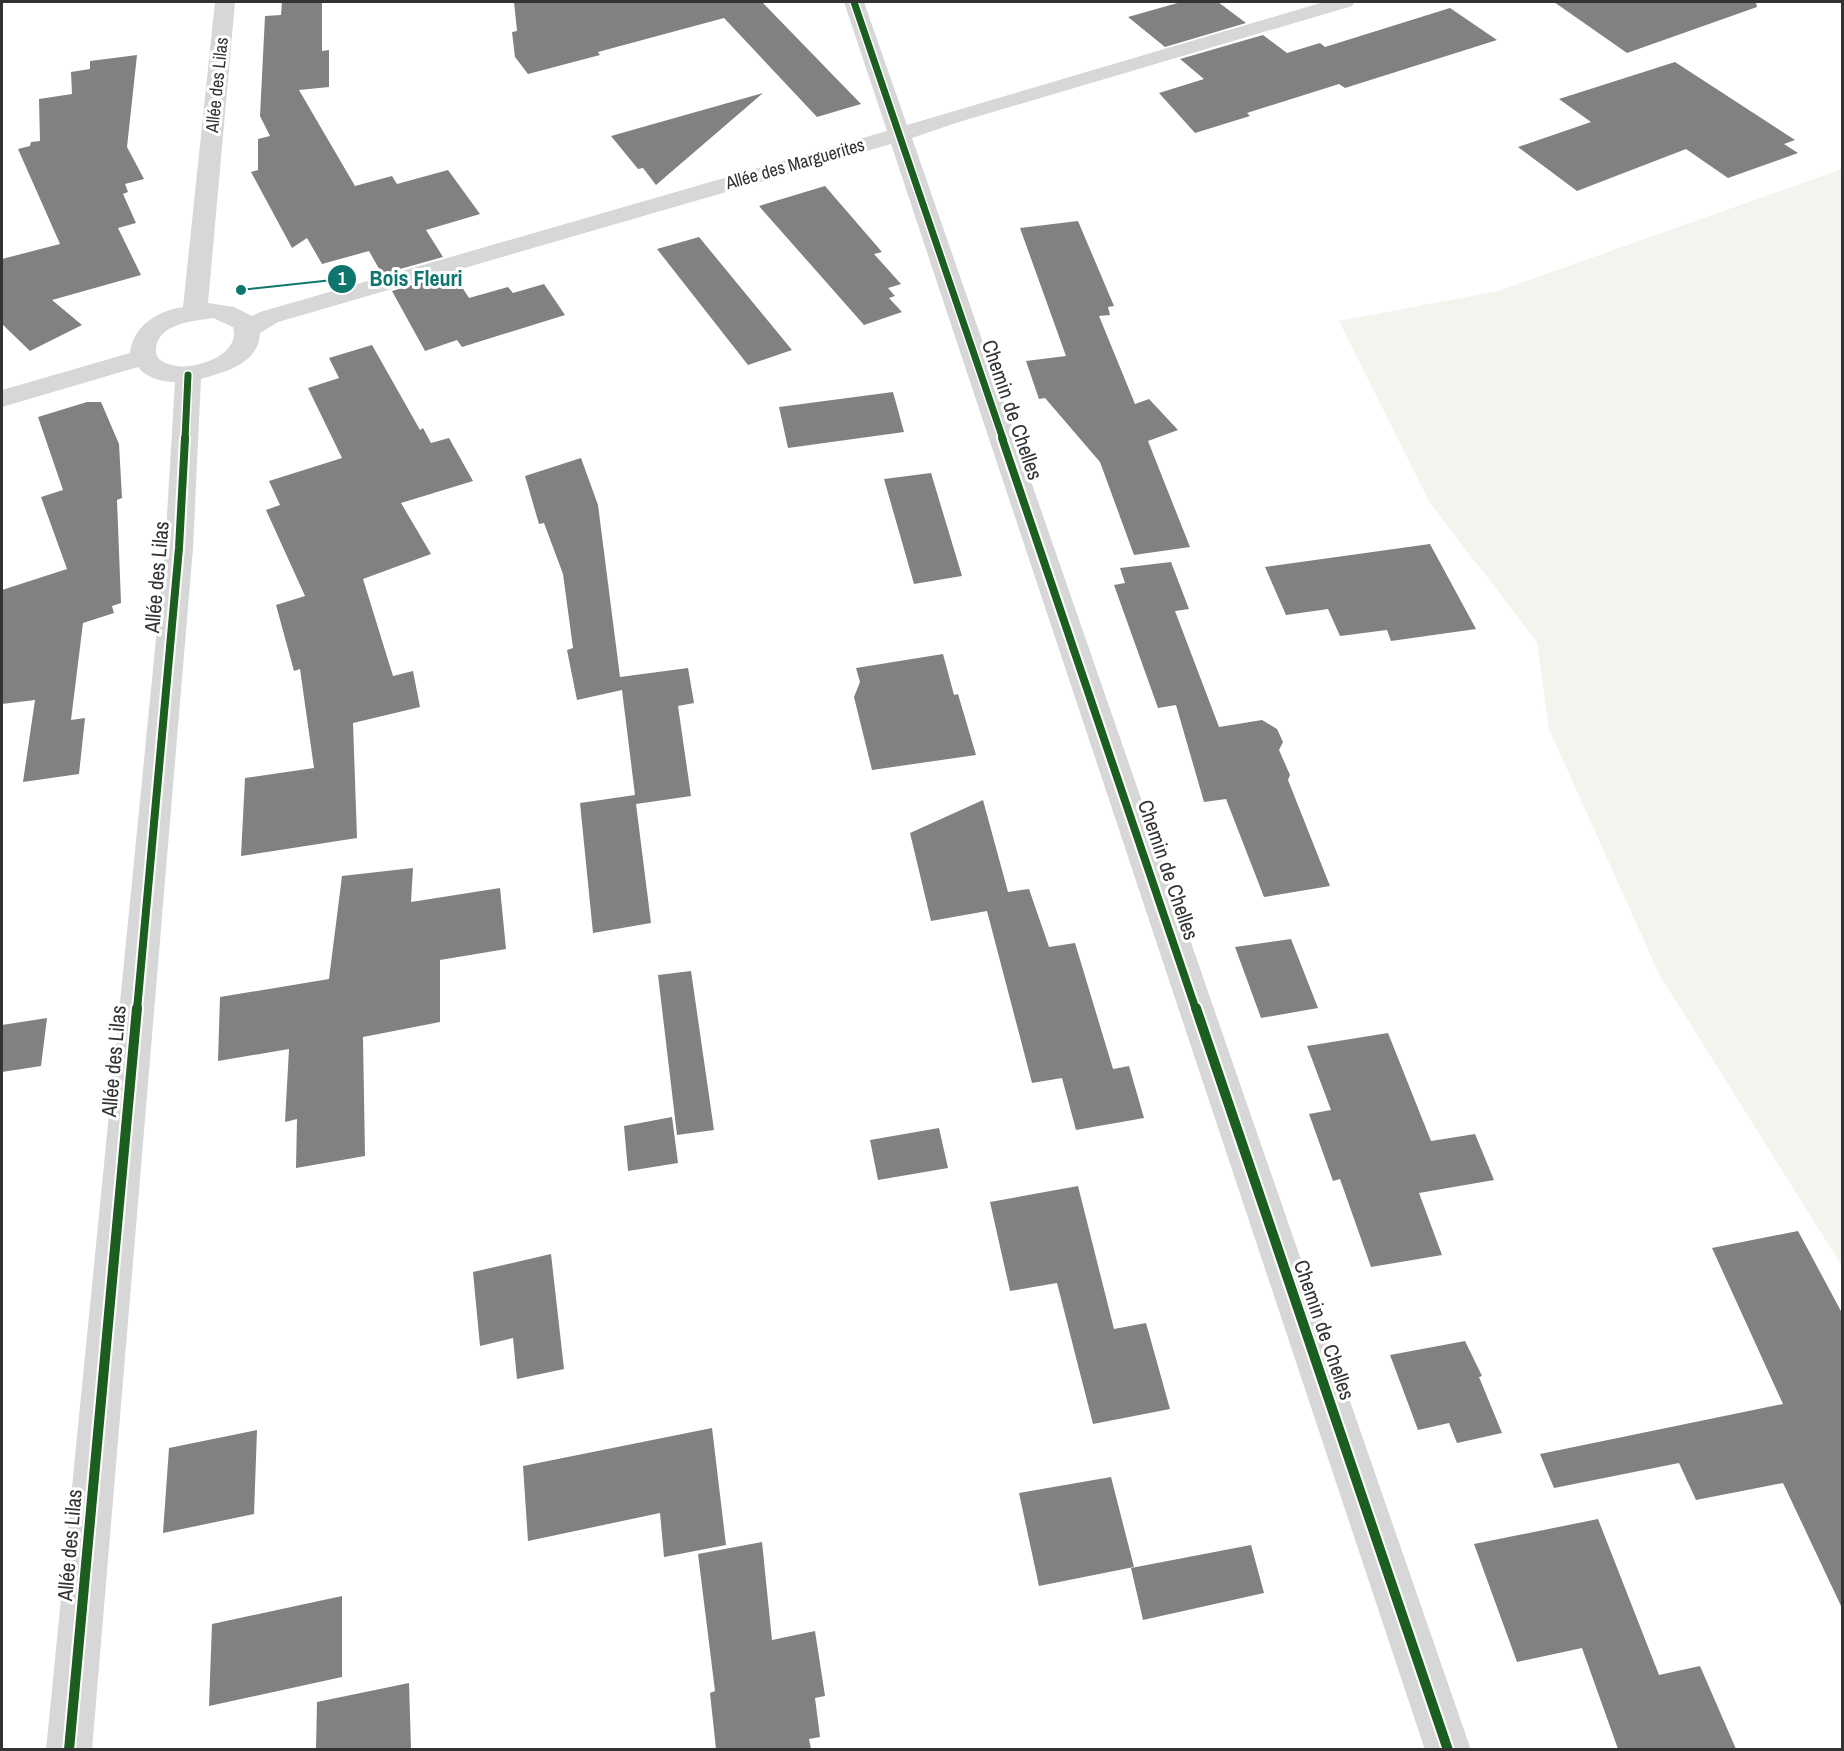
<svg xmlns="http://www.w3.org/2000/svg" width="1844" height="1751" font-family="'Archivo Narrow',sans-serif">
	<style>
		.green { fill: #f1f5ed }
		.building { fill: #818181 }
		.lines { fill: none; stroke-linecap: round; stroke-linejoin: round }
		.minor { fill: #d7d7d7; fill-rule: evenodd }
		.cycleway-far2-casing { stroke: #fff; stroke-width: 10 }
		.cycleway-far1-casing { stroke: #fff; stroke-width: 12 }
		.cycleway-casing { stroke: #fff; stroke-width: 14 }
		.cycleway-far2 { stroke: #1b5e20; stroke-width: 7 }
		.cycleway-far1 { stroke: #1b5e20; stroke-width: 8 }
		.cycleway { stroke: #1b5e20; stroke-width: 10 }
		.labels { text-anchor: middle; stroke-width: 6; stroke-linejoin: round; paint-order: stroke }
		.far-street-label { font-size: 18px; fill: #333; stroke: #fff }
		.street-label { font-size: 21px; fill: #333; stroke: #fff }
		.leader { fill: none; stroke: #0f766e; stroke-width: 2 }
		.callout-dot { fill: #0f766e; stroke: #fff; stroke-width: 2 }
		.mark-label { font-size: 18px; text-anchor: middle; font-weight: bold; fill: #fff }
		.callout-label { font-size: 22px; text-anchor: middle; font-weight: bold; fill: #0f766e; stroke: #fff; stroke-width: 6; stroke-linejoin: round; paint-order: stroke }
	</style>
	<rect width="100%" height="100%" fill="#fff"/>
	<path class="green" d="M1842,169v1097l-183,-292 -110,-245 -12,-87 -107,-139 -91,-182 159,-30z"/>
	<path class="building" d="M282,2h40v49l7,-1v37l-30,3 56,96 37,-10 5,8 51,-14 32,44 -54,16 17,27 -61,17 -13,-23 -47,13 -15,-26 -15,10 -41,-76 7,-2v-31l12,-3 -10,-20 5,-100 16,-1z
		M514,2h248l99,102 -44,13 -93,-99 -126,34 2,3 -72,19 -13,-17 -3,-25 5,-1z
		M1181,2h37l28,21 -81,24 -37,-30z
		M1554,2h202l1,5 -130,46z
		M1450,8l47,32 -152,48 -6,-4 -92,29 3,3 -55,17 -36,-40 45,-14 -24,-20 83,-24 24,18 33,-10 5,4z
		M137,55l-10,92 17,32 -19,5 3,8 -5,2 13,29 -18,5 23,47 -89,25 30,25 -52,26 -28,-27v-65l58,-15 -42,-95 12,-3 1,-4 9,-1 -1,-42 33,-5 -1,-22 19,-3v-8z
		M1675,62l120,78 -11,4 14,9 -70,25 -42,-29 -109,42 -59,-44 73,-25 -32,-23z
		M763,93l-107,92 -13,-17 -5,1 -27,-33z
		M825,186l57,66 -8,2 27,30 -13,4 7,8 -6,2 13,14 -38,13 -105,-119z
		M1078,221l36,85 -6,1 2,8 -11,1 36,88 14,-5 29,31 -30,11 42,106 -56,8 -34,-93 -55,-64 -6,1 -13,-38 40,-5 -46,-128z
		M699,237l93,113 -44,15 -91,-116z
		M453,273l16,25 39,-11 5,6 31,-9 21,31 -103,32 -5,-7 -32,11 -33,-60z
		M372,345l48,85 3,-2 8,15 18,-5 24,43 -72,22 30,51 -68,25 30,97 20,-5 7,36 -67,16 4,115 -116,18 4,-78 69,-10 -14,-99 -6,2 -18,-66 29,-9 -39,-86 14,-5 -11,-24 73,-23 -34,-70 31,-10 -10,-20z
		M893,392l11,40 -116,16 -9,-41z
		M87,402h14l18,42 3,54 -5,2 4,103 -9,3 2,7 -31,10 -12,97 14,-2 -6,56 -56,8 12,-82 -33,4v-114l65,-21 -26,-72 22,-7 -25,-73z
		M581,458l17,47 22,172 68,-9 6,35 -16,3 13,90 -55,8 15,119 -58,10 -13,-130 55,-8 -13,-105 -45,10 -10,-50 6,-2 -10,-74 -19,-51 -5,1 -14,-48z
		M931,473l31,103 -48,8 -30,-105z
		M1430,544l46,85 -85,12 -4,-11 -47,6 -12,-27 -42,6 -21,-48z
		M1171,562l18,47 -14,2 44,116 43,-7 15,9 6,13 -4,8 11,25 -2,5 42,106 -66,11 -38,-98 -22,3 -28,-97 -18,3 -44,-123 11,-2 -5,-15z
		M943,654l11,41 4,-1 18,61 -104,15 -18,-73 6,-15 -4,-14z
		M983,800l25,92 21,-3 20,58 26,-4 38,126 16,-3 15,52 -68,12 -14,-52 -30,5 -45,-172 -56,10 -21,-88z
		M413,868l-2,34 89,-14 6,61 -66,11v62l-77,15 2,119 -69,12 1,-49 -12,3 4,-73 -71,12 2,-64 109,-18 13,-103z
		M1291,939l27,69 -57,10 -26,-71z
		M691,971l23,159 -37,5 -19,-160z
		M47,1018l-6,48 -39,6v-47z
		M1388,1033l43,108 44,-7 19,46 -75,13 23,62 -71,12 -31,-88 -7,2 -24,-67 22,-4 -24,-64z
		M672,1117l6,46 -50,8 -4,-45z
		M939,1128l9,40 -70,12 -8,-40z
		M1078,1186l36,143 32,-6 24,86 -77,15 -36,-141 -47,8 -20,-89z
		M1798,1231l44,82v295l-59,-125 -87,17 -17,-37 -125,25 -14,-34 243,-50 -71,-156z
		M551,1254l13,115 -47,10 -4,-41 -33,8 -7,-74z
		M1465,1341l17,35 -3,1 23,56 -45,10 -8,-20 -31,7 -28,-75z
		M712,1428l14,117 -62,12 -4,-44 -132,28 -5,-75z
		M257,1430l-3,84 -91,19 6,-85z
		M1111,1477l23,90 -95,19 -20,-93z
		M1598,1519l61,156 41,-9 36,83h-118l-36,-101 -65,14 -43,-118z
		M762,1542l10,98 43,-9 10,65 -10,2 5,39 -11,2 2,10h-95l-6,-56 5,-2 -17,-137z
		M1251,1545l13,48 -121,27 -12,-52z
		M342,1596v81l-133,29 3,-82z
		M409,1683l2,66h-95l1,-47z"/>
	<g class="lines">
		<path class="minor" d="M215,2h20l-27,301 26,4 18,9 8,-4 627,-181 -43,-129h20l43,123 417,-123h31l-3,4 -393,116 -47,16 559,1612h-46l-534,-1606 -613,178 -18,11c-1,31 -35,39 -59,46l-8,169 -101,1202h-46l119,-1202 10,-166c-12,0 -29,-4 -37,-15l-136,40v-17l128,-37c3,-27 27,-42 53,-46zM213,318l20,9c9,29 -43,46 -65,37 -8,-3 -13,-7 -12,-16 3,-25 38,-27 57,-30z"/>
		<defs>
			<path id="cycleway-far2" d="M854,2l149,437
				M185,439l3,-64"/>
			<path id="cycleway-far1" d="M1002,438l194,572
				M137,1010l42,-462 6,-110"/>
			<path id="cycleway" d="M1196,1008l252,742
				M69,1750l68,-742"/>
		</defs>
		<use href="#cycleway-far2" class="cycleway-far2-casing"/>
		<use href="#cycleway-far1" class="cycleway-far1-casing"/>
		<use href="#cycleway" class="cycleway-casing"/>
		<use href="#cycleway-far2" class="cycleway-far2"/>
		<use href="#cycleway-far1" class="cycleway-far1"/>
		<use href="#cycleway" class="cycleway"/>
	</g>
	<g class="labels">
		<g class="far-street-label">
			<text transform="translate(217 85) rotate(-84)" y="6">Allée des Lilas</text>
			<text transform="translate(795 164) rotate(-16)" y="6">Allée des Marguerites</text>
		</g>
		<g class="street-label">
			<text transform="translate(1012 410) rotate(71)" y="7">Chemin de Chelles</text>
			<text transform="translate(157 577) rotate(-85)" y="7">Allée des Lilas</text>
			<text transform="translate(1168 870) rotate(71)" y="7">Chemin de Chelles</text>
			<text transform="translate(114 1061) rotate(-85)" y="7">Allée des Lilas</text>
			<text transform="translate(1324 1330) rotate(71)" y="7">Chemin de Chelles</text>
			<text transform="translate(70 1545) rotate(-85)" y="7">Allée des Lilas</text>
		</g>
	</g>
	<path class="leader" d="M241 290L342 279"/>
	<g class="callout-dot">
		<circle cx="241" cy="290" r="6"/>
		<circle cx="342" cy="279" r="15"/>
	</g>
	<g class="mark-label">
		<text x="342" y="285">1</text>
	</g>
	<g class="callout-label">
		<text x="416" y="286">Bois Fleuri</text>
	</g>
	<rect width="1844" height="1751" fill="none" stroke="#333333" stroke-width="6"/>
</svg>
